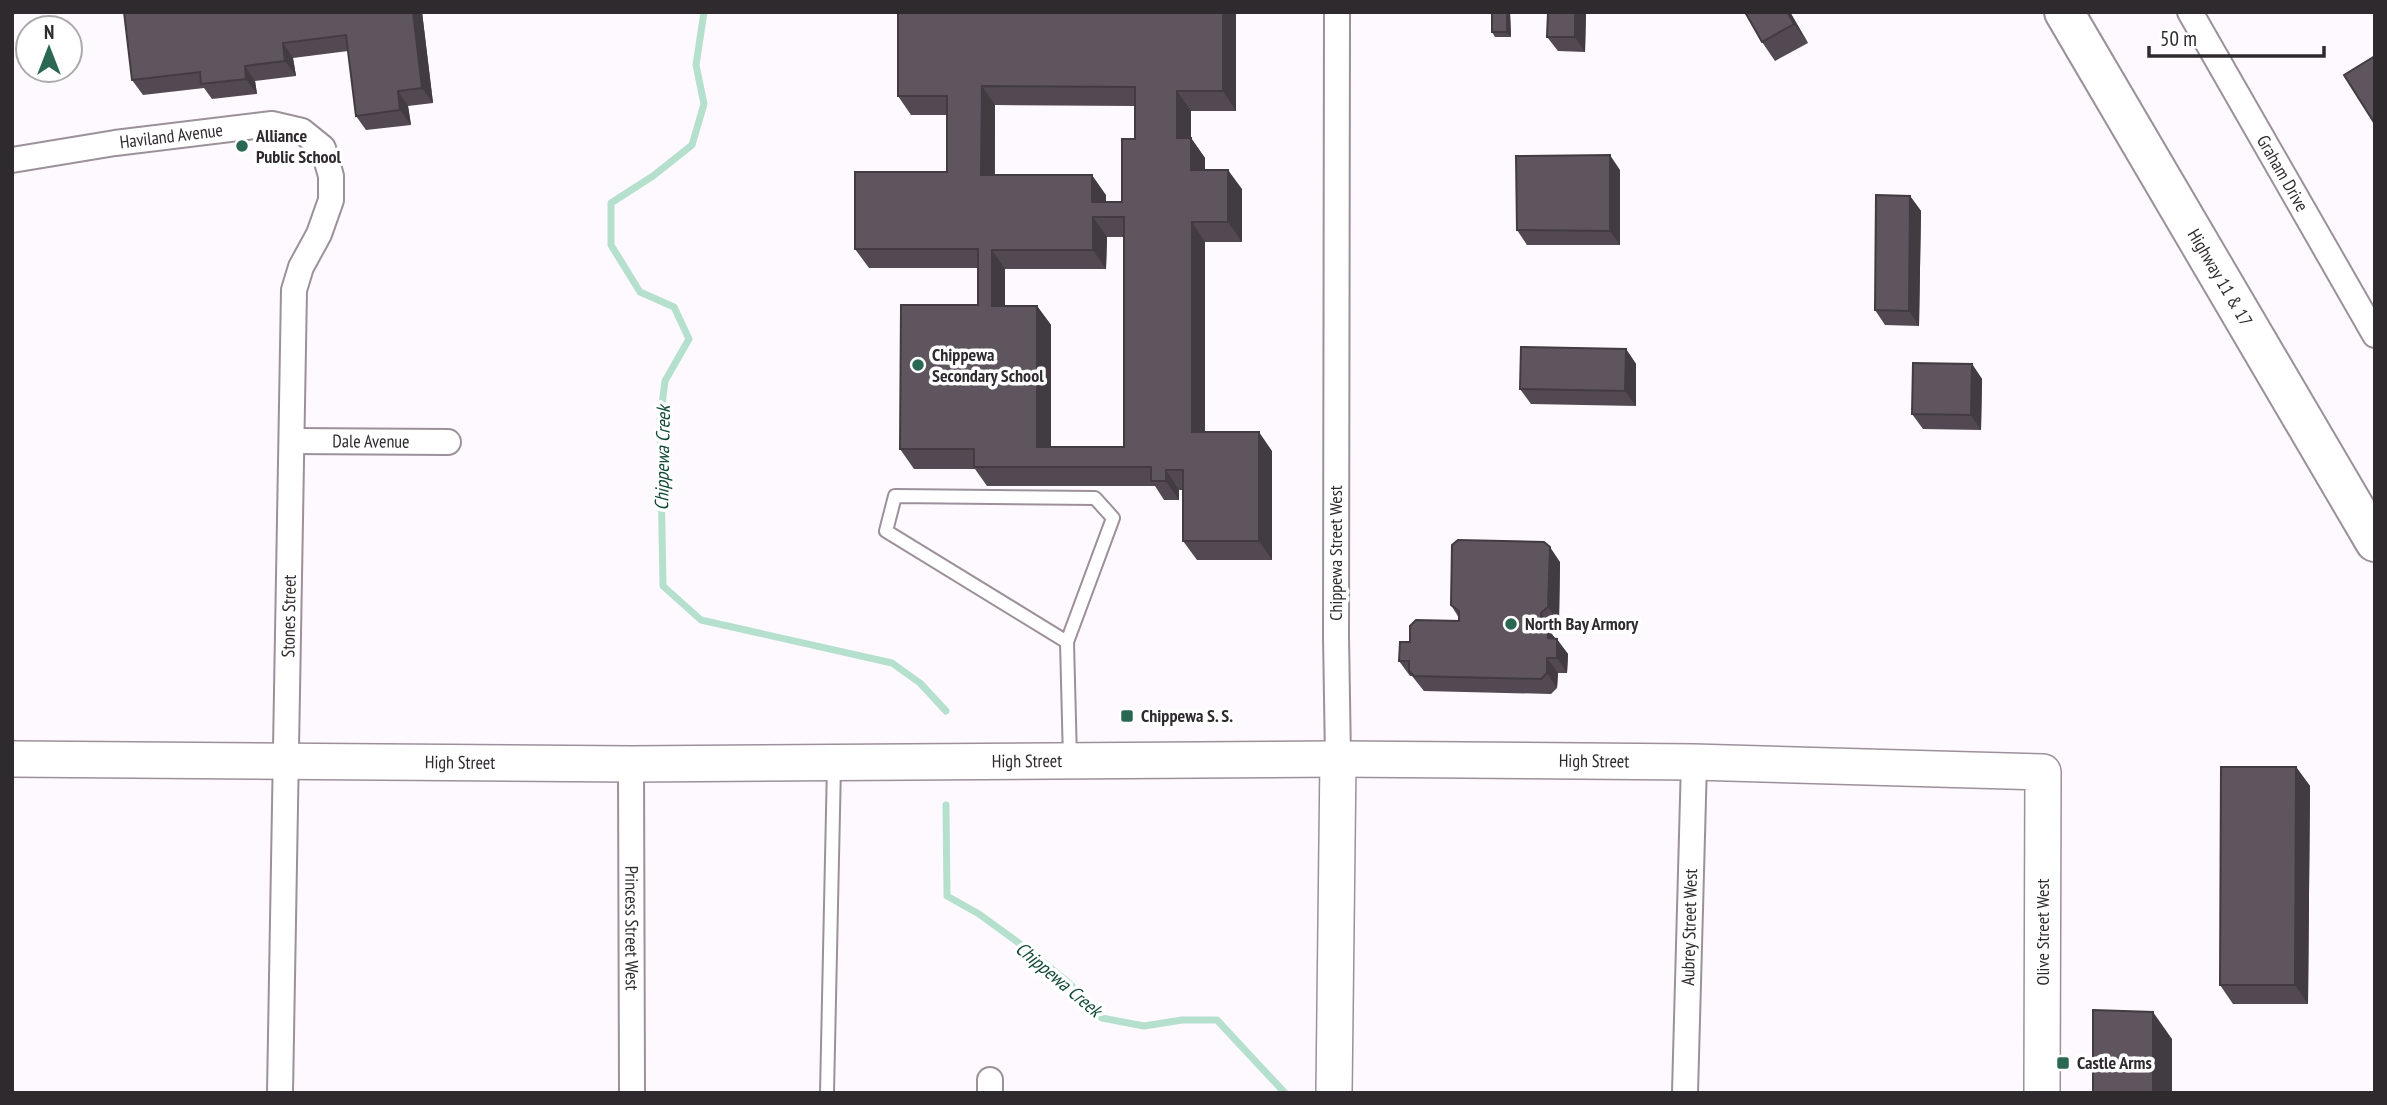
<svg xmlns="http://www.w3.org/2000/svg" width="2387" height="1105" font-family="'PT Sans Narrow',sans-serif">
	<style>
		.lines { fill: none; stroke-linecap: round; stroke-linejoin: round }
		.stream { stroke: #b5e0ce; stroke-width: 7 }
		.lane-casing { stroke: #9c909b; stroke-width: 16 }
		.street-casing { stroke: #9c909b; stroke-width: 28 }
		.secondary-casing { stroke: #9c909b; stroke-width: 38 }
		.highway-casing { stroke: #9c909b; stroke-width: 42 }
		.lane { stroke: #fff; stroke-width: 12 }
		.street { stroke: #fff; stroke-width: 24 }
		.secondary { stroke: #fff; stroke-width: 35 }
		.highway { stroke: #fff; stroke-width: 38 }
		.wall { fill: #524952; fill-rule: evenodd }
		.shaded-wall { fill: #423c42 }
		.building { fill: #5f555f; stroke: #423c42; stroke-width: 2; fill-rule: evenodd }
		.poi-dot { fill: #2b6854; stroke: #fff; stroke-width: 2.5 }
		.labels { text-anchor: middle; stroke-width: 7; stroke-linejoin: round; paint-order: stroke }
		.street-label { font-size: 18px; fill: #2e2a2e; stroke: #fff }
		.poi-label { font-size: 18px; font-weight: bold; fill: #2e2a2e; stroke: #fff; text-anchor: start }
		.water-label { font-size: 19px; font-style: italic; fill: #114937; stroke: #fff }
	</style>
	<rect width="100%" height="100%" fill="#fef9fe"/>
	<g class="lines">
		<path class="stream" d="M704,12l-8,53 8,39 -12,41 -39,31 -42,27v42l29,47 34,15 15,32 -24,42 -5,40 3,165 38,34 191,43 28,20 26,28
			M946,805l1,91 32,18 44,32 45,36 34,36 42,8 38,-6h35l68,73"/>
		<defs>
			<path id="lane" d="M1067,642l-181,-111 9,-35 200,2 18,20 -46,124 3,118
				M827,1093l7,-328"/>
			<g id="street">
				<path d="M1337,12l-1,624 2,123"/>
				<path id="s1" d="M2190,12l185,323"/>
				<path id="s2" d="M12,160l103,-17 157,-19 30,7 21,17 8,28v24l-12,34 -18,33 -7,23 -14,803"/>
				<path id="s3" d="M292,441l156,1"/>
				<path id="s4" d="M631,764l1,329"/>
				<path d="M990,1093v-13"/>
				<path id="s5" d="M1685,1093l9,-331"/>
			</g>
			<g id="secondary">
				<path id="s6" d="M12,759l619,5 707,-5 356,3 349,10 -1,321"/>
				<path d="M1334,1093l4,-334"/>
			</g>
			<g id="highway">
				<path id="s7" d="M2064,12l311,530"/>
			</g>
		</defs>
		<use href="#lane" class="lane-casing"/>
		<use href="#street" class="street-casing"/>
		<use href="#secondary" class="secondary-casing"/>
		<use href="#highway" class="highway-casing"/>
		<use href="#lane" class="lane"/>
		<use href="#street" class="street"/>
		<use href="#secondary" class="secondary"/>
		<use href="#highway" class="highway"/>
	</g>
	<path class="wall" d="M124,12h298l11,91 -25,3 3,19 -45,5 -10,-14 -8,-65 -55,7 3,18 -41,5 2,13 -45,5 -8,-11 -61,7 -11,-15z
		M1236,12v99h-45v27l14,20v12l37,19v53h-37v190l67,19v109h-75l-14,-19v-51h-4v10h-15l-9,-14h-168l-12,-17h-61l-14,-20 78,-144v-37h-109l-14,-19 92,-77v-57h-36l-13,-19zM995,105l140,1v33l-13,63h-16v-7l-111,-20zM1107,237h17v210h-73v-122l-14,-19h-32v-37h101z
		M1492,12h18l1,25h-16l-3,-5z
		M1586,12l-1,40 -27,-1 -11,-14z
		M1745,12h45l18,31 -33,18 -13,-19z
		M1620,170v75h-93l-10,-15z
		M1910,196l11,15 -2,115 -34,-1 -10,-15z
		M1626,349l10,15v42l-105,-2 -11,-15z
		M1972,364l10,15 -1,51 -58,-1 -11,-15z
		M1560,562l-1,60 -8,6v5l17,21 -1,19h-9l-1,15 -6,6 -127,-3 -12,-15h-2l-11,-15 11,-19 49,-21v-3l-8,-13z
		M2296,767l14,19 -2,218h-75l-13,-19z"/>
	<path class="shaded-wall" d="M413,12h9l11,91 -11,-15z
		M1223,12h13v99l-13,-20z
		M1507,12h3l1,25 -4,-5z
		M1575,12h11l-1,40 -10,-15z
		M1787,12h3l18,31 -14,-19z
		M283,43l10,15 3,18 -11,-15z
		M245,66l10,15 2,13 -11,-15z
		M982,86l13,19 -1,89 -13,-19z
		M398,91l10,15 3,19 -11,-15z
		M1177,91l14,20v47l-14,-20z
		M1191,138l14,20v31l-14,-19z
		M1610,155l10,15v75l-10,-14z
		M1228,170l14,19v53l-14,-20z
		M1092,175l14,20v22l-14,-15z
		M1910,196l11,15 -2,115 -10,-15z
		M1093,217l14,20 -1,32 -13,-19z
		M1192,222l13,20v209l-13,-19z
		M992,250l13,19v56l-13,-19z
		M1037,306l14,19v141l-14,-19z
		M1626,349l10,15v42l-11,-15z
		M1972,364l10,15 -1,51 -10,-15z
		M1259,432l13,19v109l-13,-19z
		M1166,470l13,20v10l-13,-19z
		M1550,547l10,15 -1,60 -11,-15z
		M1541,613l10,15v5l6,8v-2l11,15 -1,19 -10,-15 -9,-20 -7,-16z
		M1547,658l11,15 -1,15 -10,-15z
		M2296,767l14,19 -2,218 -13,-19z
		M2153,1012l19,27v54h-19z"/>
	<path class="building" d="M124,12h289l9,76 -24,3 2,19 -44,6 -10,-81 -63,8 2,18 -40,5 1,13 -45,5 -1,-12 -68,8z
		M898,12h325v79h-46v47h14v32h37v52h-36v210h67v109h-76v-71h-17v11h-15v-14h-177v-18h-74l1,-144h77v-56h-123v-77h92v-76h-49zM982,86l153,1v52h-13v63h-30v-27h-111zM1093,217h31v230h-87v-141h-45v-56h101z
		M1492,12h15v20h-15z
		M1548,12h27v25h-28z
		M1745,12h42l7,12 -32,18z
		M2375,56v68l-31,-49z
		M1610,155v76l-93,-1 -1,-74z
		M1876,195l34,1 -1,115 -34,-1z
		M1521,347l105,2 -1,42 -105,-2z
		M1913,363l59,1 -1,51 -59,-1z
		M1458,540l86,2 6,5 -2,60 -7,6v9l7,6v10l9,1v19h-10v15l-6,6 -127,-3 -5,-5v-10h-10l1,-19h10v-16l6,-6 43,1v-10l-8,-6 1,-60z
		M2221,767h75l-1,218h-75z
		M2093,1010l60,2v81h-60z"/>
	<g class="poi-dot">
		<circle cx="242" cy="146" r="7"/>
		<circle cx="918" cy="365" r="7"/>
		<circle cx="1511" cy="624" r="7"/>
		<rect x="1120" y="709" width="14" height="14" rx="3.5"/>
		<rect x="2056" y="1056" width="14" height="14" rx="3.5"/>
	</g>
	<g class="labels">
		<g class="street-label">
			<text dy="6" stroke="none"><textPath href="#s2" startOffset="161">Haviland Avenue</textPath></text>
			<text dy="6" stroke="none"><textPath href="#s1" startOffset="186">Graham Drive</textPath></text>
			<text dy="6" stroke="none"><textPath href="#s7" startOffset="308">Highway 11 &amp; 17</textPath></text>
			<text dy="6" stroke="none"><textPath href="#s3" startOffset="79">Dale Avenue</textPath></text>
			<text transform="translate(1336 553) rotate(-90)" y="6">Chippewa Street West</text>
			<text transform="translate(289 616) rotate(-89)" y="6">Stones Street</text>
			<text dy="6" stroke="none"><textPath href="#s6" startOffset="1015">High Street</textPath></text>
			<text dy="6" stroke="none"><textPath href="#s6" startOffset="448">High Street</textPath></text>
			<text dy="6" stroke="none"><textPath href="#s6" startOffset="1582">High Street</textPath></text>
			<text dy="6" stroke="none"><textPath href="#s4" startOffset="164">Princess Street West</textPath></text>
			<text dy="6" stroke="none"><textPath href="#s5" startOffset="166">Aubrey Street West</textPath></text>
			<text transform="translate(2043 932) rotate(-90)" y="6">Olive Street West</text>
		</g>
		<g class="poi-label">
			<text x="256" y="142">Alliance<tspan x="256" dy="21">Public School</tspan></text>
			<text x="932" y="361">Chippewa<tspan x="932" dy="21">Secondary School</tspan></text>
			<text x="1525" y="630">North Bay Armory</text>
			<text x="1141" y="722">Chippewa S. S.</text>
			<text x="2077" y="1069">Castle Arms</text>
		</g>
		<g class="water-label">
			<text transform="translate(662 458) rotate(-89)" y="7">Chippewa Creek</text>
			<text transform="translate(1059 979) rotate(40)" y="7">Chippewa Creek</text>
		</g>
	</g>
	<rect width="2387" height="1105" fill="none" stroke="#2e2a2e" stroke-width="28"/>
	<g transform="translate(49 49)"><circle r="33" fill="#ffffff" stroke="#abaaab" stroke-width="2"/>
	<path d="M0-5L12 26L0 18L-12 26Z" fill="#2b6854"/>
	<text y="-10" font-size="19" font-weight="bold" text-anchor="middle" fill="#2e2a2e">N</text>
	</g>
	<path d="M2149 46v10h175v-10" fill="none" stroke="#2e2a2e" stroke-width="3.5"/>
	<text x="2160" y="46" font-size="21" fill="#2e2a2e" stroke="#ffffff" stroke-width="5" paint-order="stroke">50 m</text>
</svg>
